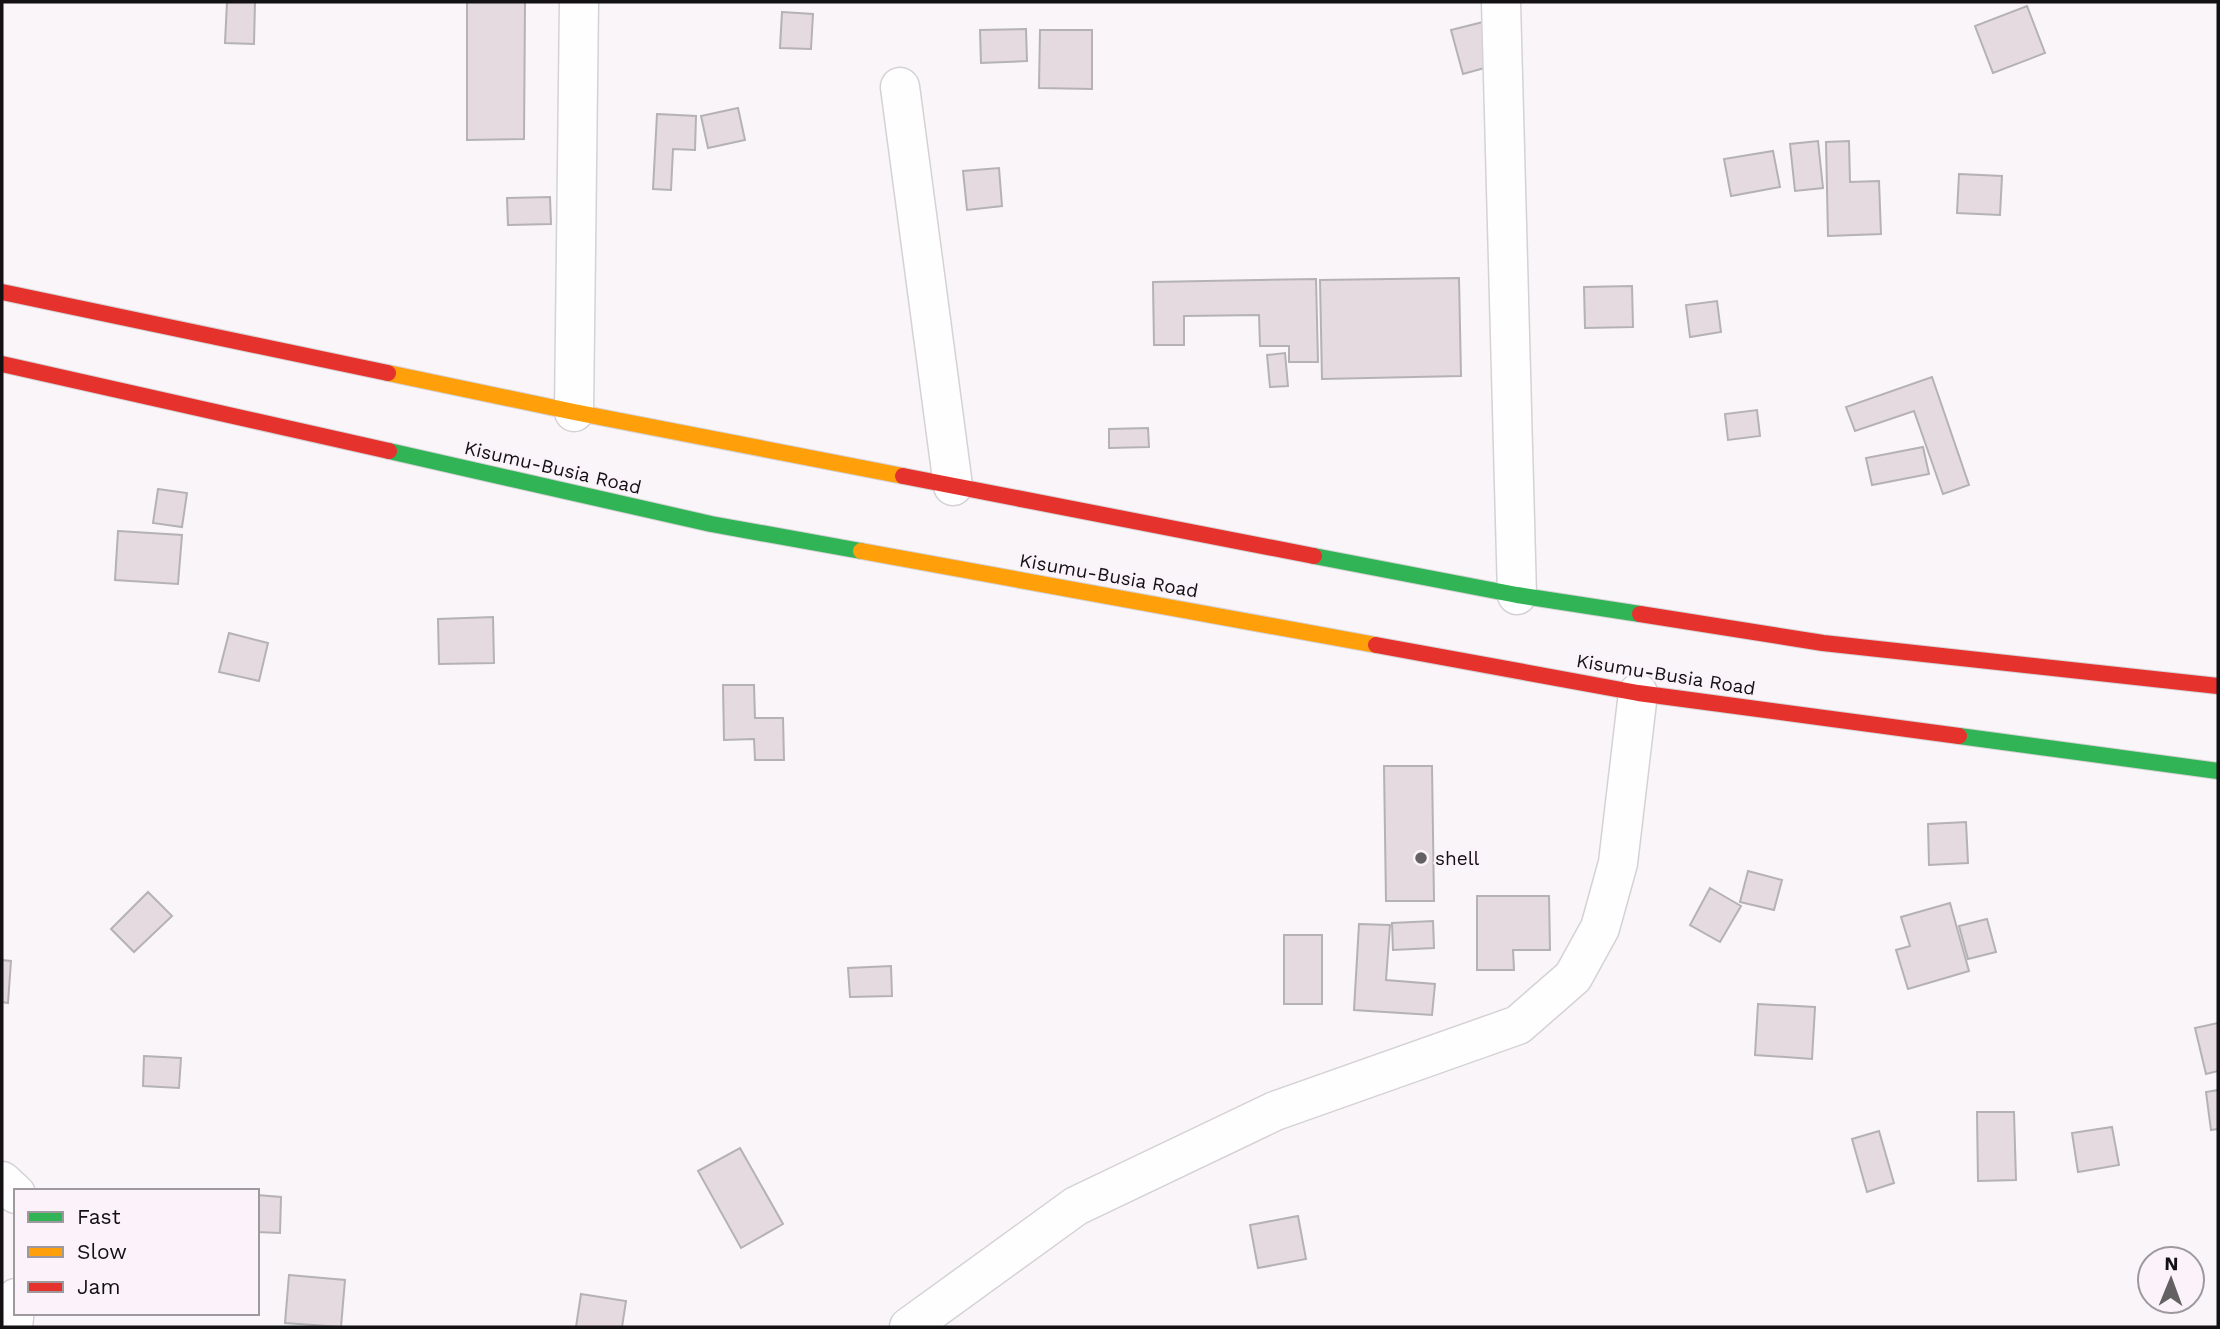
<svg xmlns="http://www.w3.org/2000/svg" width="2220" height="1329" font-family="'Work Sans',sans-serif">
	<style>
		.building { fill: #e5dadf; stroke: #b5b2b3; stroke-width: 2 }
		.lines { fill: none; stroke-linecap: round; stroke-linejoin: round }
		.street-casing { stroke: #d5d2d5; stroke-width: 41 }
		.fast-casing { stroke: #d5d2d5; stroke-width: 18 }
		.slow-casing { stroke: #d5d2d5; stroke-width: 18 }
		.jam-casing { stroke: #d5d2d5; stroke-width: 18 }
		.street { stroke: #fefefe; stroke-width: 38 }
		.fast { stroke: #30b455; stroke-width: 16 }
		.slow { stroke: #ff9f0a; stroke-width: 16 }
		.jam { stroke: #e5322d; stroke-width: 16 }
		.poi-dot { fill: #646163; stroke: #fbf3f9; stroke-width: 2.5 }
		.labels { text-anchor: middle; stroke-width: 5; stroke-linejoin: round; paint-order: stroke }
		.street-label { font-size: 19px; fill: #131113; stroke: #fbf3f9 }
		.poi-label { font-size: 19px; fill: #131113; stroke: #fbf3f9; text-anchor: start }
	</style>
	<rect width="100%" height="100%" fill="#f9f5f8"/>
	<path class="building" d="M227,2h28l-1,42 -29,-1z
		M467,2h58l-1,137 -57,1z
		M2027,6l18,47 -52,20 -18,-47z
		M782,12l31,2 -2,35 -31,-1z
		M1483,22l12,43 -32,9 -12,-44z
		M1026,29l1,32 -46,2 -1,-33z
		M1040,30h52v59l-53,-1z
		M738,108l7,32 -37,8 -7,-32z
		M657,114l39,2 -1,34 -22,-1 -2,41 -18,-1z
		M1818,141l5,47 -28,3 -5,-47z
		M1849,141l1,41 29,-1 2,53 -53,2 -2,-94z
		M1773,151l7,36 -49,9 -7,-37z
		M999,168l3,38 -35,4 -4,-39z
		M1959,174l43,2 -2,39 -43,-2z
		M550,197l1,27 -43,1 -1,-27z
		M1459,278l2,98 -139,3 -2,-99z
		M1316,279l2,83h-29v-16h-29l-1,-31 -75,1v29h-30l-1,-63z
		M1632,286l1,41 -48,1 -1,-41z
		M1717,301l4,31 -31,5 -4,-32z
		M1285,353l3,33 -18,1 -3,-32z
		M1932,377l37,108 -26,9 -29,-83 -59,20 -9,-24z
		M1757,410l3,26 -32,4 -3,-26z
		M1148,428l1,19 -40,1v-19z
		M1923,447l6,27 -57,11 -6,-27z
		M158,489l29,4 -5,34 -29,-4z
		M118,531l64,4 -4,49 -63,-4z
		M493,617l1,46 -55,1 -1,-45z
		M229,633l39,10 -9,38 -40,-9z
		M723,685h31l1,33h28l1,42h-29l-1,-21 -30,1z
		M1384,766h48l2,135h-48z
		M1966,822l2,41 -39,2 -1,-41z
		M1748,871l34,9 -8,30 -34,-8z
		M1710,888l31,18 -21,36 -30,-17z
		M148,892l24,24 -38,36 -23,-23z
		M1477,896h72l1,54h-37l1,20h-37z
		M1950,903l19,68 -61,18 -12,-39 14,-4 -9,-29z
		M1987,919l9,33 -28,7 -9,-33z
		M1433,921l1,27 -41,2 -1,-27z
		M1359,924l31,1 -4,55 49,4 -3,31 -78,-5z
		M1284,935h38v69h-38z
		M2,960l9,1 -3,42 -6,-1z
		M891,966l1,30 -42,1 -2,-29z
		M1758,1004l57,3 -3,52 -57,-4z
		M2218,1023v48l-12,3 -11,-46z
		M144,1056l37,2 -2,30 -36,-2z
		M2218,1090v39l-7,1 -5,-38z
		M1977,1112h37l2,68 -38,1z
		M2112,1127l7,38 -41,7 -6,-39z
		M1879,1131l15,52 -27,9 -15,-53z
		M740,1148l43,76 -42,24 -43,-77z
		M257,1195l24,2 -1,36 -23,-1z
		M1298,1216l8,43 -48,9 -8,-43z
		M289,1275l56,5 -4,47 -56,-4z
		M581,1294l45,7 -4,26h-46z"/>
	<g class="lines">
		<defs>
			<path id="street" d="M1501,2l16,593
				M900,87l53,399
				M574,412l5,-410
				M2,1181l14,13
				M13,1327l3,-29
				M909,1327l167,-121 199,-95 243,-86 55,-48 27,-49 18,-65 20,-170"/>
			<path id="fast" d="M389,451l322,73 150,27
				M1314,556l203,39 123,19
				M1959,736l259,35"/>
			<path id="slow" d="M388,373l186,39 329,64
				M861,551l515,94"/>
			<path id="jam" d="M2,292l386,81
				M2,364l387,87
				M903,476l411,80
				M1640,614l183,29 395,43
				M1376,645l262,48 321,43"/>
		</defs>
		<use href="#street" class="street-casing"/>
		<use href="#fast" class="fast-casing"/>
		<use href="#slow" class="slow-casing"/>
		<use href="#jam" class="jam-casing"/>
		<use href="#street" class="street"/>
		<use href="#fast" class="fast"/>
		<use href="#slow" class="slow"/>
		<use href="#jam" class="jam"/>
	</g>
	<circle class="poi-dot" cx="1421" cy="858" r="7"/>
	<g class="labels">
		<g class="street-label">
			<text transform="translate(553 467) rotate(13)" y="7">Kisumu-Busia Road</text>
			<text transform="translate(1109 575) rotate(10)" y="7">Kisumu-Busia Road</text>
			<text transform="translate(1666 674) rotate(9)" y="7">Kisumu-Busia Road</text>
		</g>
		<g class="poi-label">
			<text x="1435" y="865">shell</text>
		</g>
	</g>
	<rect width="2220" height="1329" fill="none" stroke="#131113" stroke-width="7"/>
	<rect x="14" y="1189" width="245" height="126" fill="#fbf3f9" stroke="#9e999d" stroke-width="2"/>
	<rect x="28" y="1212" width="35" height="10" fill="#30b455" stroke="#9e999d" stroke-width="2"/>
	<text x="77" y="1224" font-size="21" fill="#131113">Fast</text>
	<rect x="28" y="1247" width="35" height="10" fill="#ff9f0a" stroke="#9e999d" stroke-width="2"/>
	<text x="77" y="1259" font-size="21" fill="#131113">Slow</text>
	<rect x="28" y="1282" width="35" height="10" fill="#e5322d" stroke="#9e999d" stroke-width="2"/>
	<text x="77" y="1294" font-size="21" fill="#131113">Jam</text>
	<g transform="translate(2171 1280) rotate(1)"><circle r="33" fill="#fbf3f9" stroke="#9e999d" stroke-width="2"/>
	<path d="M0-5L12 26L0 18L-12 26Z" fill="#646163"/>
	<text y="-10" font-size="19" font-weight="bold" text-anchor="middle" fill="#131113">N</text>
	</g>
</svg>
